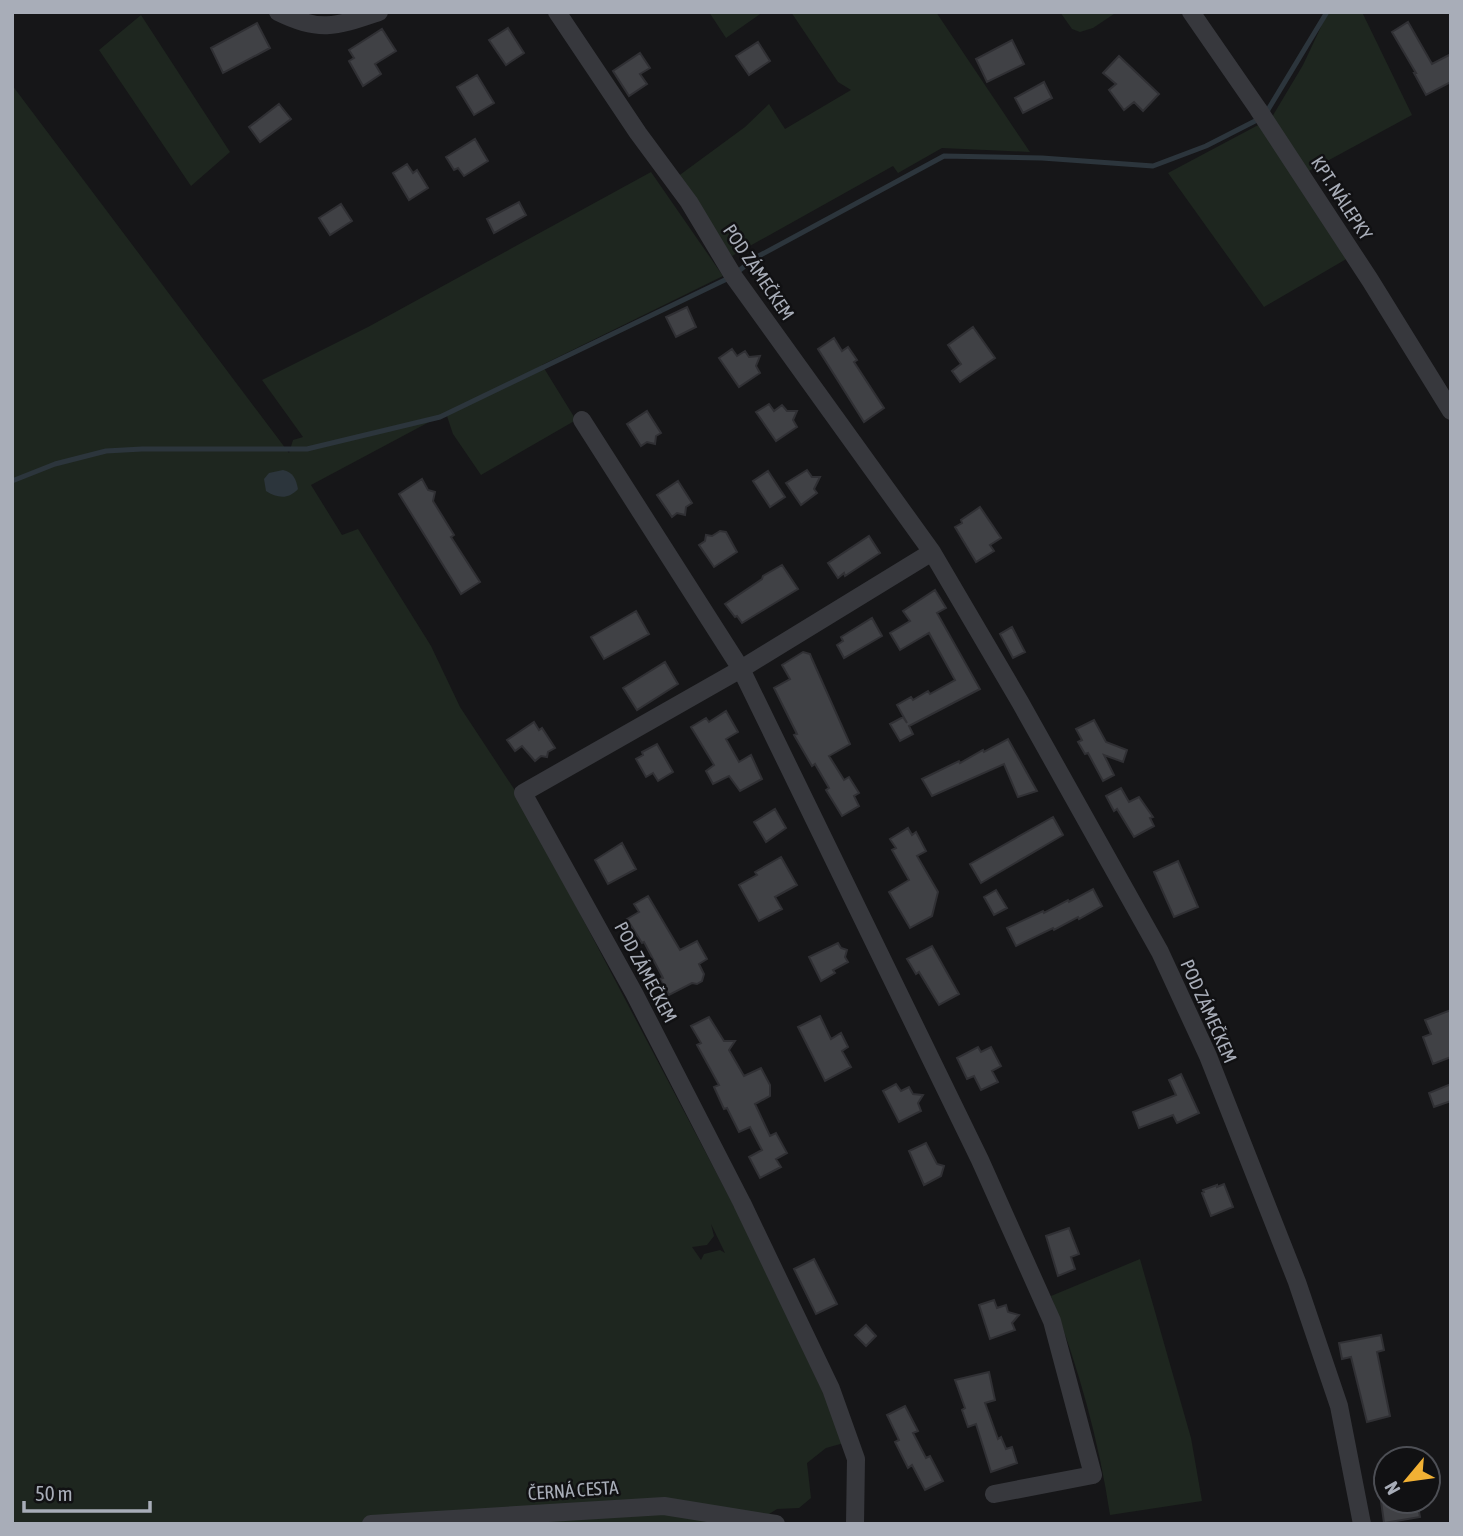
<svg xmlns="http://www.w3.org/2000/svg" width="1463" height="1536" font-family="'Asap Condensed',sans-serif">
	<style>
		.green { fill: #1e261f; fill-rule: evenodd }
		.water { fill: #2c353c }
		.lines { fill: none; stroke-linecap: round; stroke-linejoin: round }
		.stream { stroke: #2c353c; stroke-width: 5 }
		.building { fill: #404145; stroke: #303034; stroke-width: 2 }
		.minor { stroke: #37383d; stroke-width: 18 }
		.labels { text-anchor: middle; stroke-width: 5; stroke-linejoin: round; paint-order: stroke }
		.street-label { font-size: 19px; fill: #a8adb8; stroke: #111113 }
	</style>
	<rect width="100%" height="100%" fill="#161618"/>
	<path class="green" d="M709,12h54l-37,26z
		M791,12h145l94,140 -88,-4 -44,25 -5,-7 -161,90 -55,-79 68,-50 24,-23 16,25 66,-39 -13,-8z
		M1060,12h57l-24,16 -13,4 -8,-3z
		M1328,12h34l50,103 -105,57 -35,-55 31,-52z
		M141,15l89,137 -39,34 -92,-136z
		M12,85l277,368 4,-13 10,-3 -41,-57 106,-53 283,-155 72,104 -181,89 34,55 -95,55 -28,-41 -7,-21 -135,72 31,50 16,-6 73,117 29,61 56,85 230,437 86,183 12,31 -18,5 -19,15 4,35 -12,10 -22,1 -24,15h-741zM711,1224l14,29 -5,-3 -16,4 -3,6 -9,-13 15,-2 7,-9z
		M1262,123l86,135 -84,49 -96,-134z
		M1140,1259l51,179 11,63 -92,14c-11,-75 -32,-149 -59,-219z"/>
	<path class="water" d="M283,470c10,2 13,9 15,19 -10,11 -21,9 -32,2l-2,-12 5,-6z"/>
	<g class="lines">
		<path class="stream" d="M1266,113l61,-101
			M12,481l43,-17 51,-13 36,-2h165l133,-32 291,-140 24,-19 189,-102 98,2 111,8 53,-20 53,-27"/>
	</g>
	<path class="building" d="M1408,22l24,42 19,-10v28l-25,13 -12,-22h2l-24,-41z
		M257,23l13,25 -47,25 -12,-25z
		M508,28l16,25 -18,12 -17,-25z
		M382,29l14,22 -21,13 6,10 -18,12 -14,-25 5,-3 -5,-8z
		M1012,40l12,24 -37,18 -11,-23z
		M758,42l12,19 -21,14 -13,-19z
		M640,53l10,15 -10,6 7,10 -18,12 -16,-25z
		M1119,56l40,38 -16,17 -9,-9 -10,8 -15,-20 7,-6 -13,-11z
		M477,75l17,28 -20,12 -17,-28z
		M1044,82l8,16 -29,15 -8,-15z
		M279,104l12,15 -31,23 -11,-15z
		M475,139l13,22 -24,15 -6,-8 -4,2 -8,-13z
		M407,164l6,9 4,-3 11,18 -19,12 -16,-27z
		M519,202l7,13 -32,18 -7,-14z
		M341,204l11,17 -22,14 -11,-17z
		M687,307l9,20 -20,10 -10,-20z
		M973,327l22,31 -35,24 -8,-11 9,-7 -13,-19z
		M834,338l8,13 6,-4 9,13 -3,2 30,46 -20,14 -46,-73z
		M732,349l5,7 8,-5 4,6 11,-1 -4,10 4,7 -21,14 -20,-29z
		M769,404l5,7 8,-6 5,6h10l-4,9 4,7 -21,14 -20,-29z
		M647,411l14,22 -5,3 -1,8 -8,-2 -6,4 -14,-22z
		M807,470l5,7h8l-6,12 3,4 -16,12 -15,-22z
		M768,471l17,26 -15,10 -17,-26z
		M422,479l6,11 7,2 -2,9 21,34 -3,2 29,45 -19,12 -62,-100z
		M678,481l14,22 -6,4 -1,8 -8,-2 -5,4 -15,-22z
		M980,507l21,31 -11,7 4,6 -18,11 -21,-35 7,-4 -1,-3z
		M720,531l6,1 11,20 -23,15 -15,-22 6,-4 1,-6 6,1z
		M869,536l11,17 -35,23 -1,-3 -6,5 -10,-15z
		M782,565l16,24 -56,34 -5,-7 -2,1 -10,-13 37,-25 1,-3z
		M935,590l11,18 -9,5 43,76 -71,37 4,8 -13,7 -10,-17 13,-7 4,6 -10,-18 14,-8 2,3 15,-9 2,3 25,-14 -26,-47 -29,17 -10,-17 20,-12 -7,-10z
		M636,611l13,23 -45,25 -13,-22z
		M872,618l10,18 -38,22 -7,-13 6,-4 -2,-4z
		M1012,627l13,25 -12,6 -13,-24z
		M803,652l7,2 2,5 38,85 -21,12 15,24 5,-3 10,16 -5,3 5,10 -17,10 -16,-26 3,-2 -14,-24 -3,2 -18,-31 3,-1 -23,-46 16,-9 -8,-14z
		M665,662l13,22 -41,26 -14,-22z
		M726,711l12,21 -12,7 13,23 12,-7 11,24 -22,12 -11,-15 -16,8 -7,-13 8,-6 -23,-38 15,-9 3,4z
		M1094,720l12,22 21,8 -4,12 -19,-7 10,20 -11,6 -15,-28 -3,1 -7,-12 4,-2 -6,-11z
		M534,722l5,8 3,-2 13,20 -7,4 -1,5 -6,-1 -6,5 -13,-15 -7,5 -8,-11z
		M1008,739l29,52 -19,6 -14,-33 -72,32 -10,-17 37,-18 1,2 23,-13 1,2z
		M657,744l16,28 -15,9 -5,-8 -7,4 -10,-18 7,-4 -1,-3z
		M1121,788l8,14 10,-5 14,20 -3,1 4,8 -20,11 -17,-28 -3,2 -8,-15z
		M775,809l11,19 -20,14 -12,-20z
		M1053,817l10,18 -82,48 -11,-19z
		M908,828l4,7 4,-3 10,19 -9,5 21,36 -6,24 -22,12 -21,-36 20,-12 -17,-30 4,-2 -6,-9z
		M622,843l14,26 -28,15 -13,-24z
		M781,857l16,28 -22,12 7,12 -23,12 -20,-36 18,-10 -2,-3z
		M1178,861l20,46 -24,10 -20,-45z
		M1093,889l9,17 -23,13 -1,-2 -24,13 -1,-2 -37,18 -9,-18 36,-17 1,2 24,-13 1,2z
		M996,890l11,18 -13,7 -10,-18z
		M648,896l32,54 17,-9 10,18 -8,5 5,10 -2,7 -5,3 -5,-1 -23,12 -9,-16 3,-1 -19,-36 -2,1 -15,-24 12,-7 -5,-8z
		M838,943l3,5 6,2 -2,7 3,5 -15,8 2,3 -14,8 -12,-24z
		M932,946l27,48 -20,11 -20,-33 -3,2 -9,-15z
		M1451,1010v47l-18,7 -10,-27 8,-3 -6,-14z
		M820,1016l11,23 10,-6 7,14 -6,4 9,16 -26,14 -27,-54z
		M709,1017l15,24h11l-6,9 15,26 17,-8 9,17v11l-15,8 15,32 6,-3 11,20 -11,6 5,8 -21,11 -11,-21 13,-7 -12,-23 -11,5 -12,-24 -3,1 -10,-22 5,-2 -22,-40 4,-2 -10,-17z
		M978,1047l3,5 10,-5 10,19 -9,5 6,11 -17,8 -7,-14 -7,3 -10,-21z
		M1181,1074l18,39 -22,10 -4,-8 -34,13 -6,-16 43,-17 -7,-15z
		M896,1084l5,7 8,-4 4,7 10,1 -5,8 3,8 -22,11 -16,-31z
		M1451,1084v17l-17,6 -5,-14z
		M926,1143l11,21 7,2 -3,10 -17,9 -15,-34z
		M1224,1184l9,23 -22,9 -9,-23 2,-1 -1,-2 14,-5v2z
		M1069,1228l10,26 -8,3 4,12 -17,7 -12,-40z
		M814,1259l23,45 -21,10 -22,-45z
		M994,1300l3,8 9,-3 2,7 11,3 -7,8 3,7 -25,9 -11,-34z
		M866,1325l10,11 -10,10 -11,-11z
		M1381,1335l3,15 -7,2 13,64 -23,6 -16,-65 -9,2 -3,-16z
		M989,1372l6,28 -10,3 13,36 3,-2 5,12 6,-2 5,16 -26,9 -15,-48 -8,3 -6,-17 3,-2 -10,-28z
		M905,1406l13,25 -5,2 13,25 4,-2 13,25 -18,9 -13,-25 -4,3 -13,-26 4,-2 -12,-25z
		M1381,1501h36l3,16 -36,6z"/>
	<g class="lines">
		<path class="minor" d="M278,12c42,21 59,14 101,0
			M557,12l81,121 51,69 45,75 198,275 88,150 140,250 48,104 89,226 42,124 23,118
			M1191,12l67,97 112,171 81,131
			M582,420l159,249 239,491 72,161 41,154 -99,19
			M371,1524l293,-18 112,18
			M855,1524l1,-65 -25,-70 -89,-186 -108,-210 -111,-200 218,-124 191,-117"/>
	</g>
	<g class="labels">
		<g class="street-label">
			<text transform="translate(1342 198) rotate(57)" y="7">KPT. NÁLEPKY</text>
			<text transform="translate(759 272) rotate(56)" y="7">POD ZÁMEČKEM</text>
			<text transform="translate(646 972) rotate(62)" y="7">POD ZÁMEČKEM</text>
			<text transform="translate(1209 1011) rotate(66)" y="7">POD ZÁMEČKEM</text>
			<text transform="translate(573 1490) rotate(-4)" y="7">ČERNÁ CESTA</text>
		</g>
	</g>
	<rect width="1463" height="1536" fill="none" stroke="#a8adb8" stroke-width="28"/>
	<g transform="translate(1407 1480) rotate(241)"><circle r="33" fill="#111113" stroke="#4d4f55" stroke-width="2"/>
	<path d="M0-5L12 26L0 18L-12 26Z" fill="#f2b134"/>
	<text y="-10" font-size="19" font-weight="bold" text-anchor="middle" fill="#a8adb8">N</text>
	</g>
	<path d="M24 1501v10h126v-10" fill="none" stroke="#a8adb8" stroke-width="3.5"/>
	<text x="35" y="1501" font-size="21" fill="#a8adb8" stroke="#111113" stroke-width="5" paint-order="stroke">50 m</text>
</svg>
